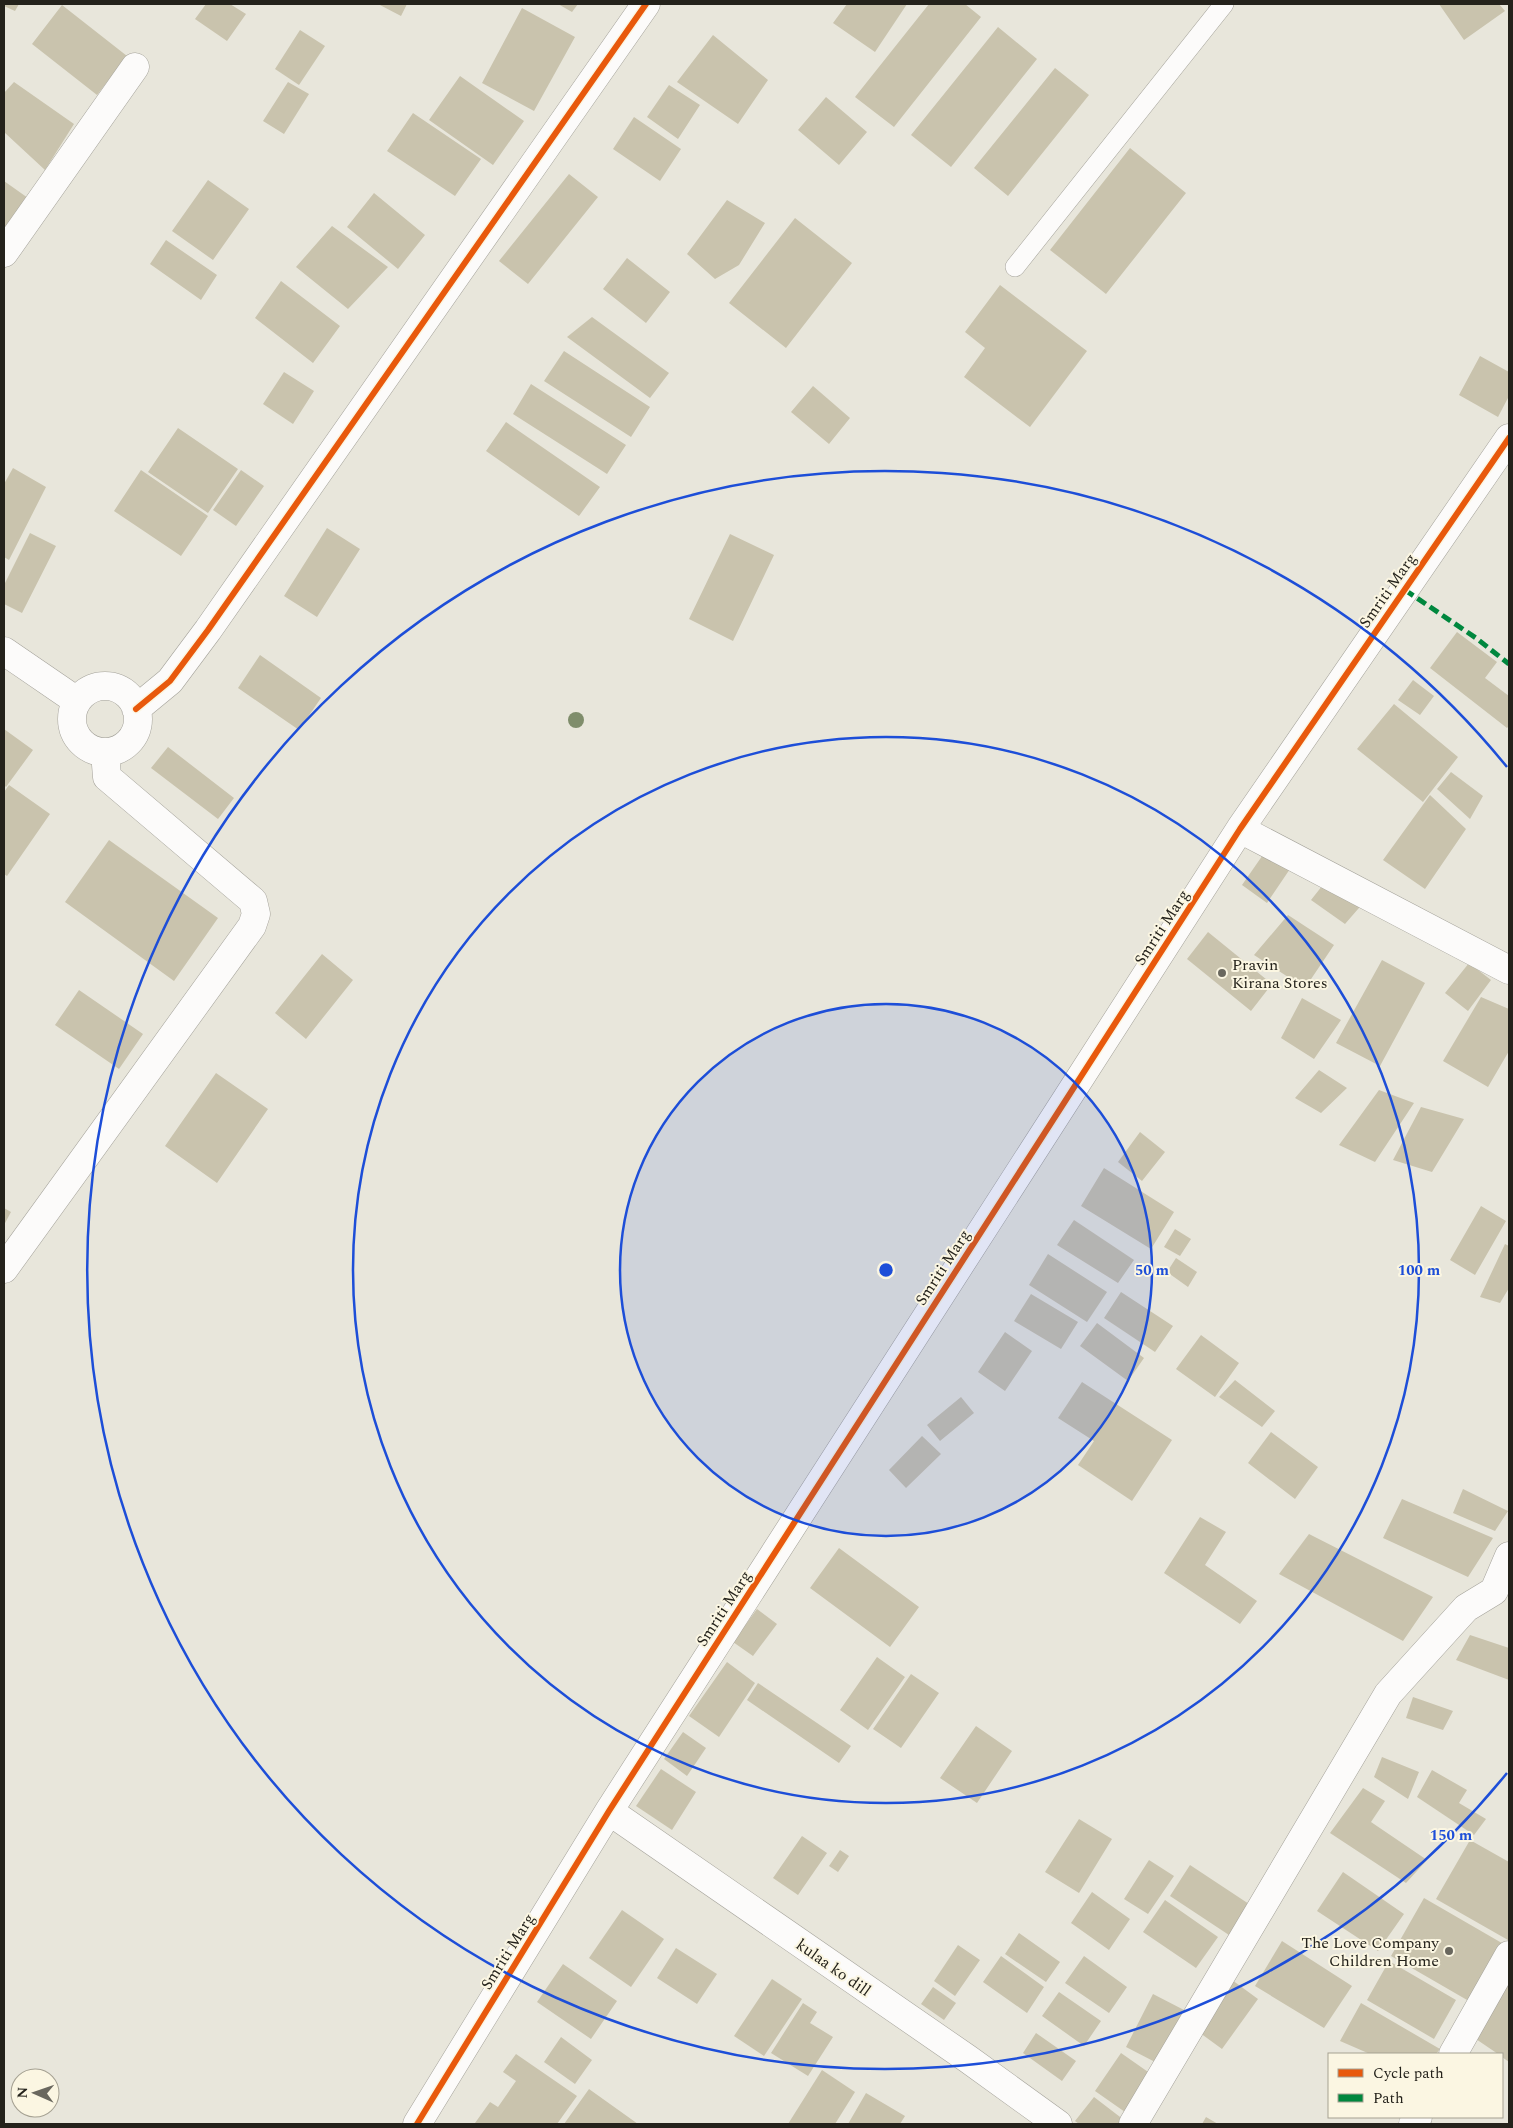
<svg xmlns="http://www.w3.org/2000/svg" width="1513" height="2128" font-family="Spectral,serif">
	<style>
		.building { fill: #c9c3ad }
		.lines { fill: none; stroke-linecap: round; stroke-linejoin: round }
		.lane-casing { stroke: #a4a29a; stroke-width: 20 }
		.street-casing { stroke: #a4a29a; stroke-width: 29 }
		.lane { stroke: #fcfbfa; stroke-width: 19 }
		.street { stroke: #fcfbfa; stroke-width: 28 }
		.quiet { stroke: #00873e; stroke-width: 5; stroke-dasharray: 10 5; stroke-linecap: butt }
		.cycleway-casing { stroke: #fbf6e2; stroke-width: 9 }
		.cycleway { stroke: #e8590c; stroke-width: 6 }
		.tree { fill: #7f8d6b }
		.ring { fill: none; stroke: #1d4ed8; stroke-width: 2.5 }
		.poi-dot { fill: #69675e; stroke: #fbf6e2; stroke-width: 2 }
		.labels { text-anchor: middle; stroke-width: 4; stroke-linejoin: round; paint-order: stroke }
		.street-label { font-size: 16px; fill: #24221b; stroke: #fbf6e2 }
		.poi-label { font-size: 16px; fill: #24221b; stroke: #fbf6e2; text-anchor: start }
		.centre { fill: #1d4ed8; stroke: #fbf6e2; stroke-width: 2.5 }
		.ring-label { font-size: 15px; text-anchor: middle; font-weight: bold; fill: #1d4ed8; stroke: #fbf6e2; stroke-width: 4; stroke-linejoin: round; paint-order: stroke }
	</style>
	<rect width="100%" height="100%" fill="#e8e6db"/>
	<path class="building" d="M4,4h15l-4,7 -11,-5z
		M206,4h24l16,10 -19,27 -32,-22z
		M378,4h29l-6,12z
		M558,4h20l-6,8z
		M847,4h60l-32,48 -42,-29z
		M929,4h36l16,13 -87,110 -39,-30z
		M1439,4h60l6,7 -41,29z
		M62,5l65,51 -30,39 -65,-51z
		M522,8l53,29 -41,74 -52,-28z
		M998,27l39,32 -86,108 -40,-32z
		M300,30l25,16 -26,39 -24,-16z
		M713,35l55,45 -30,44 -61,-42z
		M1055,68l34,27 -81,101 -34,-28z
		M460,76l64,45 -31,44 -64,-45z
		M14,82l60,42 -29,46 -41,-38v-39z
		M288,82l21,12 -25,40 -21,-13z
		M669,85l31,20 -22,34 -31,-22z
		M826,97l41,35 -28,33 -41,-35z
		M413,113l68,46 -26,37 -68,-45z
		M634,117l47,32 -21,32 -47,-32z
		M1130,148l56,45 -80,101 -56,-44z
		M569,174l29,23 -70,87 -29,-23z
		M208,180l41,29 -36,51 -41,-29z
		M4,181l24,17 -24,35z
		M374,193l51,42 -27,34 -51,-42z
		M727,200l38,23 -26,42 -24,14 -28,-25z
		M795,218l57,45 -66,85 -57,-45z
		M332,226l56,41 -40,42 -52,-42z
		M166,240l51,35 -16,25 -51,-36z
		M627,258l43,34 -24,31 -43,-34z
		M281,281l59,45 -27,37 -58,-45z
		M1000,285l87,66 -57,76 -66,-50 21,-29 -20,-16z
		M592,317l77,56 -19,25 -83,-61z
		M564,351l86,56 -19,30 -87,-56z
		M1480,356l29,16v24l-11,21 -39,-22z
		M284,372l30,19 -21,33 -30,-20z
		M531,384l95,61 -19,29 -94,-60z
		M813,386l37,32 -21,26 -38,-32z
		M506,422l94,65 -21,29 -93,-65z
		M178,428l60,41 -30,44 -60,-41z
		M13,468l33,19 -37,73 -5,-3v-73z
		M141,470l67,46 -27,40 -67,-45z
		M241,470l23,16 -28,40 -23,-16z
		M327,528l33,21 -43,68 -33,-21z
		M30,533l26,13 -34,67 -18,-9v-19z
		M730,534l44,21 -41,86 -44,-22z
		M1457,632l40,30 -12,16 24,18v30l-2,2 -77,-60z
		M260,655l61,43 -22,32 -61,-42z
		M1413,680l21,16 -14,19 -22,-15z
		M1394,704l64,53 -35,45 -66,-53z
		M4,729l29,21 -27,37 -2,-2z
		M168,747l66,51 -16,21 -67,-51z
		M1451,772l32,24 -13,23 -33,-30z
		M9,785l41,29 -43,62 -3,-2v-82z
		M1430,795l36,34 -41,60 -42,-29z
		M109,840l109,78 -44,63 -109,-79z
		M1267,849l25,17 -25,37 -25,-18z
		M1326,881l39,20 -20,23 -34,-24z
		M1288,915l46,30 -29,43 -51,-33z
		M1208,932l64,52 -21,27 -64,-52z
		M322,954l31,26 -47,59 -31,-26z
		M1382,960l43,23 -45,83 -44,-23z
		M1469,963l22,17 -23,31 -23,-18z
		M79,990l64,44 -24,35 -64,-44z
		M1481,997l28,12v42l-21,36 -45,-26z
		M1302,998l39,22 -27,39 -33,-21z
		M1319,1070l28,18 -26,25 -26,-15z
		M216,1073l52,36 -51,74 -52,-37z
		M1379,1090l35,13 -39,59 -36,-17z
		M1421,1107l43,12 -32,53 -39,-12z
		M1140,1132l25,20 -23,29 -24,-19z
		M1104,1168l70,44 -23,37 -70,-43z
		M1481,1206l25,15 -31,54 -25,-15z
		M4,1208l7,4 -7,13z
		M1074,1220l60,40 -16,23 -61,-38z
		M1175,1229l16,10 -11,17 -16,-9z
		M1505,1244l4,2v42l-9,15 -20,-6z
		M1048,1254l59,38 -20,30 -58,-37z
		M1176,1258l21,14 -9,15 -21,-15z
		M1121,1292l52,34 -18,26 -51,-34z
		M1031,1294l47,28 -17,27 -47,-28z
		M1097,1323l47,35 -16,23 -48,-35z
		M1005,1332l27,19 -27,40 -27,-19z
		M1201,1335l38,28 -24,34 -39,-28z
		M1235,1380l40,31 -13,16 -43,-30z
		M1082,1382l90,58 -40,61 -54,-36 16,-24 -36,-23z
		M961,1397l13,16 -34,28 -13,-16z
		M1271,1432l47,35 -23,32 -47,-36z
		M922,1436l19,18 -35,34 -17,-18z
		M1463,1489l45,22 -13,20 -42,-18z
		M1402,1499l91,39 -25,39 -85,-39z
		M1200,1517l26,15 -21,33 52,36 -17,23 -76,-51z
		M1309,1534l124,63 -30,44 -124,-67z
		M839,1548l80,59 -29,40 -80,-59z
		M757,1609l20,15 -24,32 -20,-14z
		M1470,1635l39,13v32l-53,-20z
		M877,1657l28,20 -37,53 -28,-20z
		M727,1662l28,21 -36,54 -30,-21z
		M911,1674l28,19 -38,55 -28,-19z
		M758,1683l93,63 -12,17 -92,-63z
		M1413,1697l40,14 -10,19 -37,-12z
		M976,1726l36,25 -35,52 -37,-25z
		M683,1732l23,16 -19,28 -23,-17z
		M1382,1757l37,15 -11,27 -34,-22z
		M661,1769l35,23 -24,38 -36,-24z
		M1432,1770l35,20 -8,13 27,16 -12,16 -57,-38z
		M1363,1788l22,13 -14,21 56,38 -21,23 -76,-50z
		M1079,1819l33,20 -33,54 -34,-21z
		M802,1836l25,17 -29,42 -25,-17z
		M1470,1840l39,22 -1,78 -72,-41z
		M840,1850l9,6 -11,16 -9,-6z
		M1149,1860l25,16 -26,38 -24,-15z
		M1190,1865l59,39 -20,31 -59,-39z
		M1343,1872l61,42 -26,37 -61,-40z
		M1092,1892l38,27 -21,31 -38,-27z
		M1424,1898l83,48 -33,58 -83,-48z
		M1165,1900l53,37 -22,31 -53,-36z
		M622,1910l42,29 -33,48 -42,-29z
		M1019,1933l41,29 -14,20 -41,-28z
		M1282,1941l70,45 -28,42 -69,-42z
		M958,1945l22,15 -25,36 -21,-15z
		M676,1948l41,26 -20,30 -40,-26z
		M1001,1956l43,31 -17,26 -44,-31z
		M1084,1956l43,31 -18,26 -44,-30z
		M1389,1961l67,39 -22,39 -67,-39z
		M563,1964l54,37 -26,38 -54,-37z
		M772,1979l30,20 -38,57 -30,-20z
		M1232,1980l26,19 -36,50 -26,-19z
		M1509,1984v78l-7,-5v-3h-4l-25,-17z
		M933,1987l23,16 -12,17 -23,-16z
		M1059,1992l42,29 -17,25 -42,-30z
		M1153,1994l31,16 -27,53 -31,-16z
		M803,2003l14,9 -7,11 23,14 -25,39 -37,-23z
		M1361,2003l79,46 -4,5h-66l-30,-13z
		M1036,2033l40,28 -14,20 -39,-28z
		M561,2037l31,23 -17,24 -31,-22z
		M1121,2053l30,21 -26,38 -30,-21z
		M516,2054l61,42 -20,28h-79l-3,-1 15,-21 8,5 18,-26 -13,-9z
		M822,2070l33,22 -20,32h-47z
		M589,2089l49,35h-74z
		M866,2093l39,23 -5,8h-52z
		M1094,2097l30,23 -4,4h-41l-4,-3z
		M1206,2117l12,7h-16z"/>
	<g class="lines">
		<defs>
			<path id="lane" d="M1015,267l209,-263"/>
			<path id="street" d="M4,253l131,-186
				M4,651l73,50
				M72 719a33 33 0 1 1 66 0a33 33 0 1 1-66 0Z
				M136,709l34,-28 38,-51 438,-626
				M1240,829l269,141
				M4,1269l248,-343 4,-12 -3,-13 -146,-124 -2,-25
				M609,1811l359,248 90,65
				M1453,2054l56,-99
				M417,2124l192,-313 631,-982 269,-391
				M1133,2124l255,-430 78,-86 28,-17 15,-35
				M1413,2124l5,-7"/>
		</defs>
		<use href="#lane" class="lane-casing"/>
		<use href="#street" class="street-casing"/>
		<use href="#lane" class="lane"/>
		<use href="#street" class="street"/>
		<path class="quiet" d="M1405,590l71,48 33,26"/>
		<defs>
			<path id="cycleway" d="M136,709l34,-28 38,-51 438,-626
				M417,2124l192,-313 631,-982 269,-391"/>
		</defs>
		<use href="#cycleway" class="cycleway-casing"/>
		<use href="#cycleway" class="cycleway"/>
	</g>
	<circle class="tree" cx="576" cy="720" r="8"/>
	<circle cx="886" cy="1270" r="266" fill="#1d4ed8" fill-opacity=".12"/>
	<g class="ring">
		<circle cx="886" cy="1270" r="266"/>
		<circle cx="886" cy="1270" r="533"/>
		<path d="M1507 1773A799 799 0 1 1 1507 767"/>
	</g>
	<g class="poi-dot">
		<circle cx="1222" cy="973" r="5"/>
		<circle cx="1449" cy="1951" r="5"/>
	</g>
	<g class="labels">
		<g class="street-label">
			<text transform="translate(1387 590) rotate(-55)" y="6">Smriti Marg</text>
			<text transform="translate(1161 927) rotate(-57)" y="6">Smriti Marg</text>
			<text transform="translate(942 1267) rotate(-57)" y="6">Smriti Marg</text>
			<text transform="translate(723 1608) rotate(-57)" y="6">Smriti Marg</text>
			<text transform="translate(507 1951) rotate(-58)" y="6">Smriti Marg</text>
			<text transform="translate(834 1967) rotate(35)" y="6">kulaa ko dill</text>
		</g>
		<g class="poi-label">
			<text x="1232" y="970">Pravin<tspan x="1232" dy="18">Kirana Stores</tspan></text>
			<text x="1439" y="1948" text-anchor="end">The Love Company<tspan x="1439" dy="18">Children Home</tspan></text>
		</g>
	</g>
	<circle cx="886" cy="1270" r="8" class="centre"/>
	<g class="ring-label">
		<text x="1152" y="1275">50 m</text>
		<text x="1419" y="1275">100 m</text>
		<text x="1451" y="1840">150 m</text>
	</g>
	<rect width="1513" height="2128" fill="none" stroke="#24221b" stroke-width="10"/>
	<rect x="1328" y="2053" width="175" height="65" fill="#fbf6e2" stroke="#a5a192"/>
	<rect x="1338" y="2069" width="25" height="8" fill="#e8590c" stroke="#a5a192"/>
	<text x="1373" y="2078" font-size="15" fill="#24221b">Cycle path</text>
	<rect x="1338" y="2094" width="25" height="8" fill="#00873e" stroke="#a5a192"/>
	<text x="1373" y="2103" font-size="15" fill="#24221b">Path</text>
	<g transform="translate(35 2093) rotate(272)"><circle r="24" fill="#fbf6e2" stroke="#a5a192"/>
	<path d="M0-4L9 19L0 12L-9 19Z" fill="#69675e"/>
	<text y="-8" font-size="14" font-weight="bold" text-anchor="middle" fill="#24221b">N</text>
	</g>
</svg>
